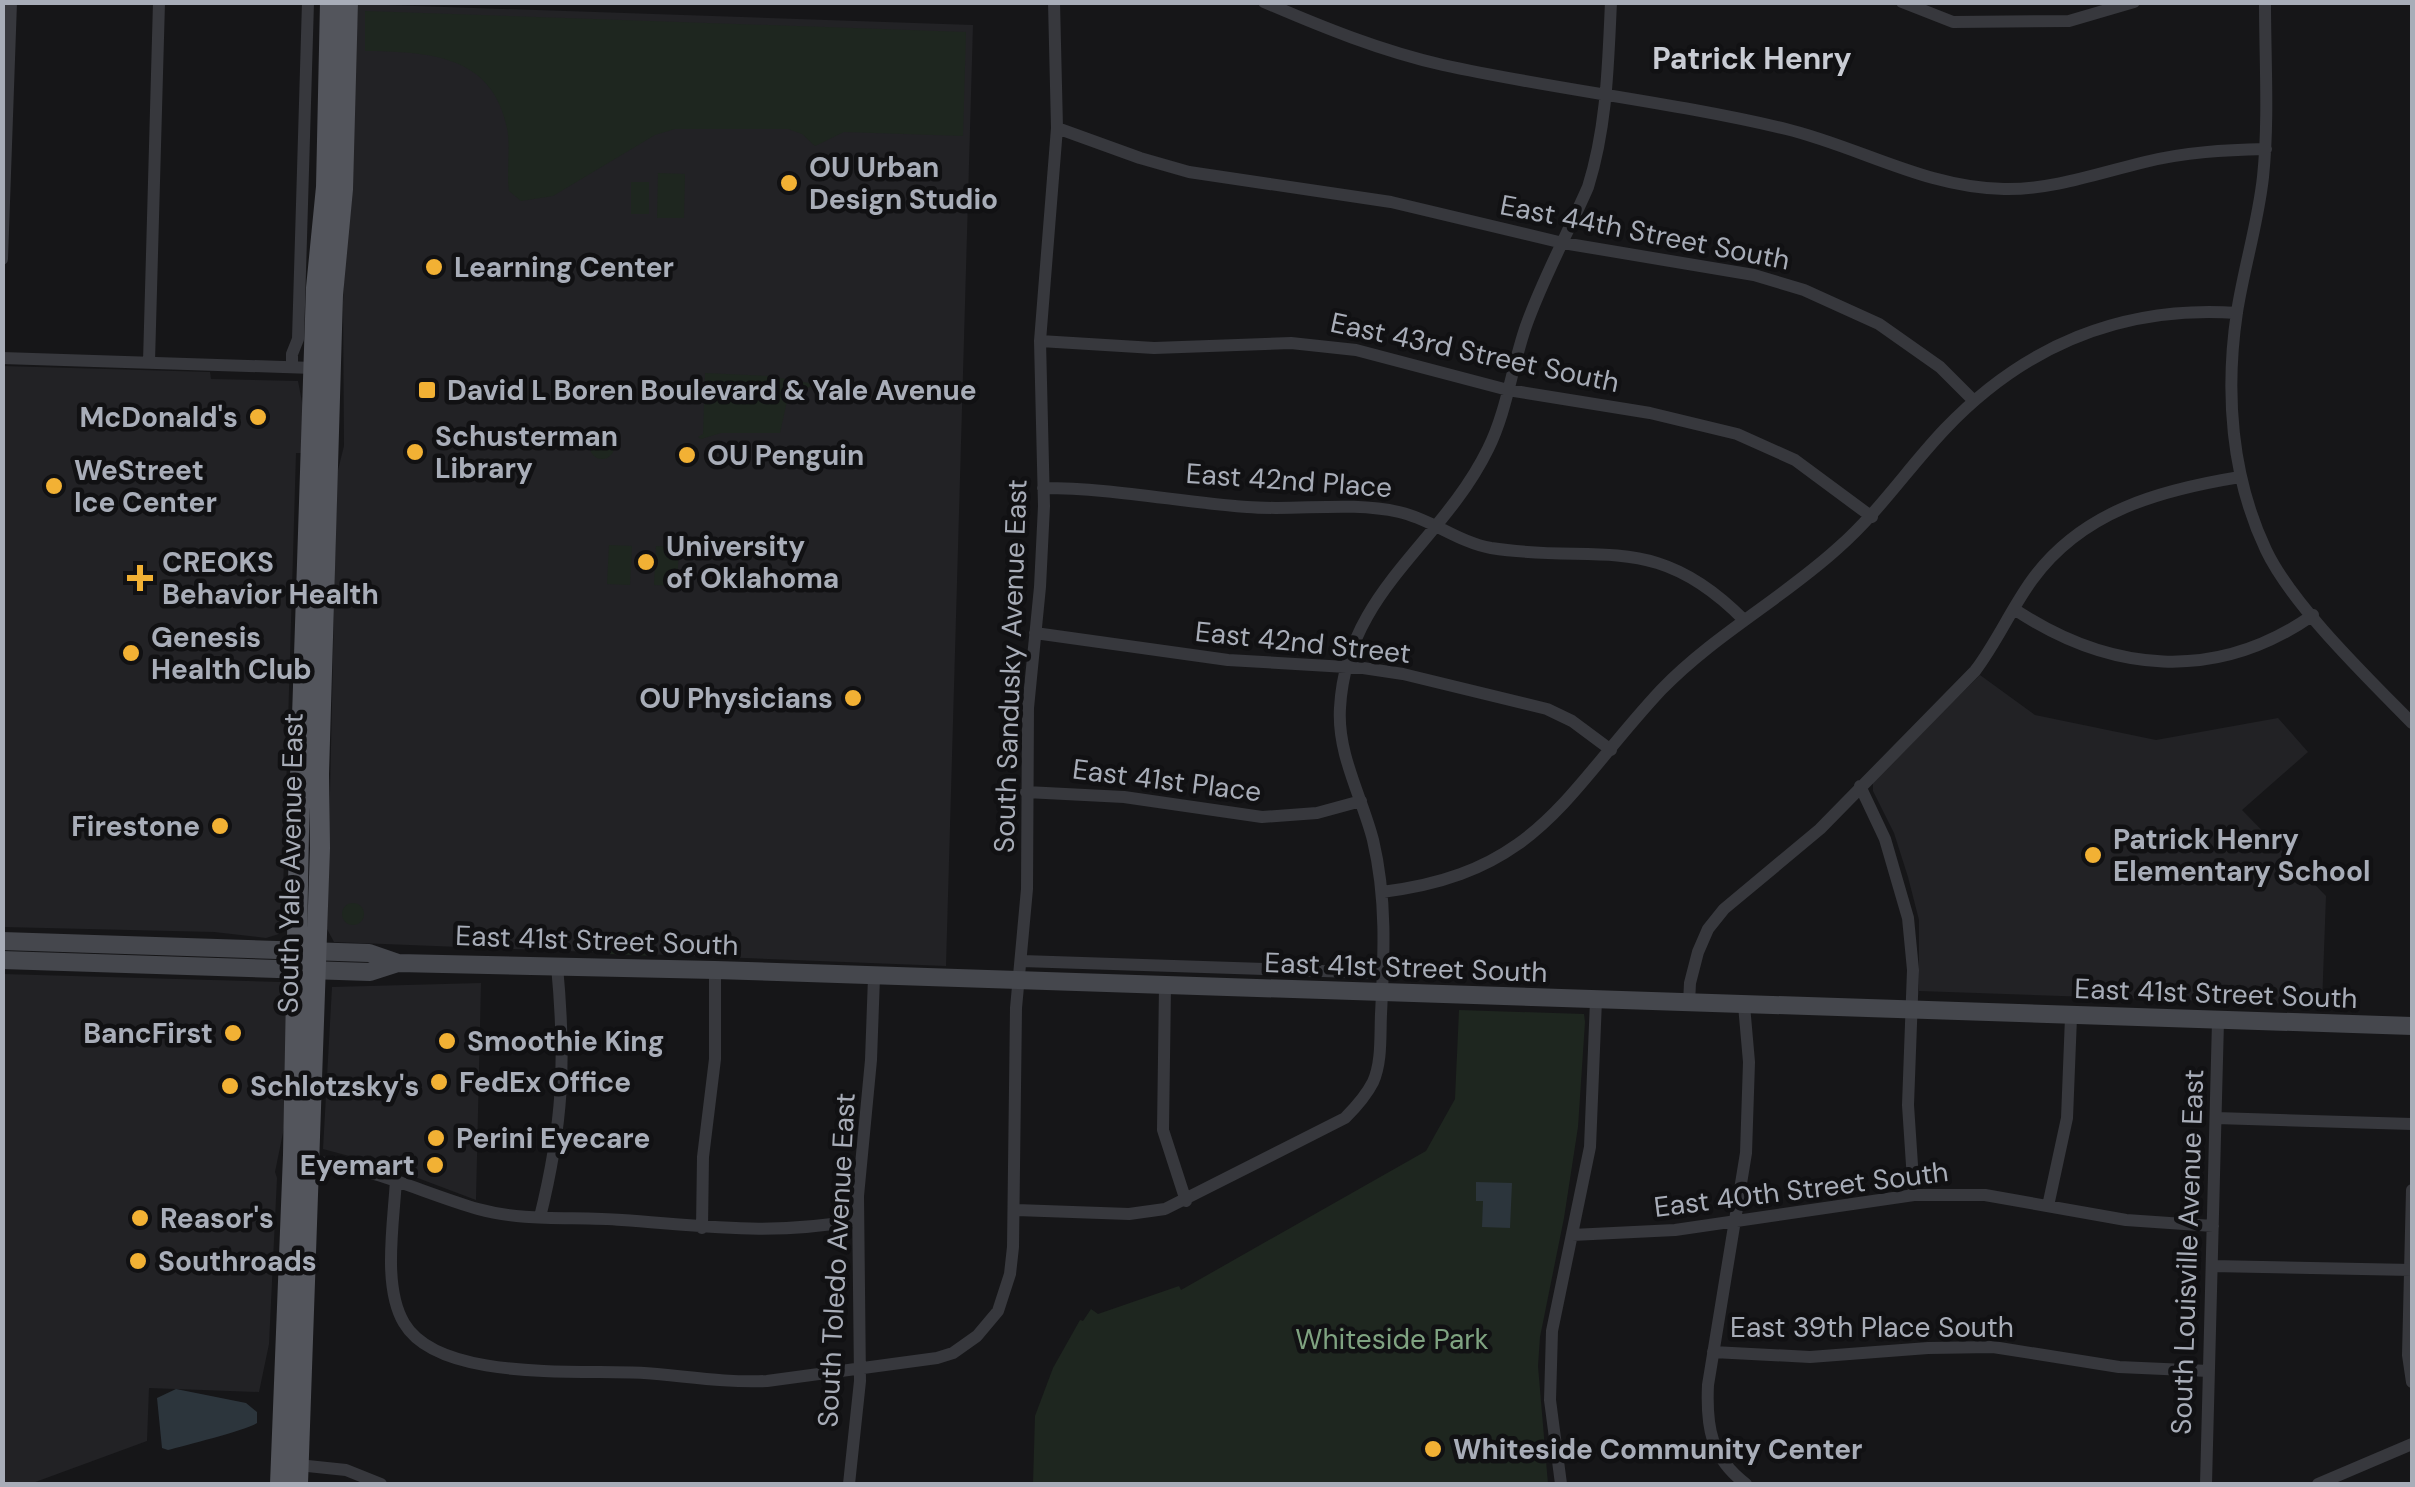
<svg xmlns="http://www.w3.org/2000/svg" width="2415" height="1487" font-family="'DM Sans',sans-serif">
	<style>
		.built { fill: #222225 }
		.green { fill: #1e261f }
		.water { fill: #2c353c }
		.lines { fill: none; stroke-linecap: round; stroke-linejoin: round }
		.minor { stroke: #37383d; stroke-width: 12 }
		.secondary { stroke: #45474d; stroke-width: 18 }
		.primary { stroke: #53555c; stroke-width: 20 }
		.poi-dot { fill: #f2b134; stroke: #111113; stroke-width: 4 }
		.labels { text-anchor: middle; stroke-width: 9; stroke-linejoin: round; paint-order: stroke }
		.poi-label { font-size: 28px; font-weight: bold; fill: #a8adb8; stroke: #111113; text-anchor: start }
		.street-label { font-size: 28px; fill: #a8adb8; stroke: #111113 }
		.park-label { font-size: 28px; fill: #7fa381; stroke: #111113 }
		.neighbourhood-label { font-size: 30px; font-weight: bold; fill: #c9ccd4; stroke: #111113 }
	</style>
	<rect width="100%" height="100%" fill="#161618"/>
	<path class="built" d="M358,4l615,21 -27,941 -612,-24 -7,-13 10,-455 7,-28 -1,-144z
		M3,366l207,6 1,7 87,2 5,26 -1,46h-6l-14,474 -3,7 -13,4 -52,-6 -211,-5z
		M1980,675l55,40 121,25 122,-22 30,34 -66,58 84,86 -4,109 -403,-14v-71l-11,-43 -14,-44 -21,-42v-10z
		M3,974l278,8 8,9 -4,132 -10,49 2,6 -8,166 -10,48 -110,-4 -2,53 -117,43h-27z
		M481,983l-5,217 -90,-34 -63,-17 9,-162z"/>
	<path class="green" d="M365,11l601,21 -3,104 -119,-4 -29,14 -13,-12 -14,-5h-113l-20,6 -102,61 -32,5 -12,-10c-3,-21 2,-42 -2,-63 -15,-74 -79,-76 -142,-77z
		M658,173l27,1 -1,44h-27z
		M631,182h18v32h-18z
		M705,373l64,3 40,7 2,3 -24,15 -7,32h-59l-20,6 -3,-2 5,-3z
		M590 447a12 12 0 1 1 24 0a12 12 0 1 1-24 0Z
		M675 455a12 12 0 1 1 24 0a12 12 0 1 1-24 0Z
		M609,545l23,1 -2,39 -23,-1z
		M656,546l23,1 -2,39 -23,-1z
		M342 914a11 11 0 1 1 22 0a11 11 0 1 1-22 0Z
		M630,932l15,4 10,20 -47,-2 7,-16z
		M1459,1010l125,4 1,8 -7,105 -14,91 -24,119 -2,29 10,118h-515l2,-68 18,-48 27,-48 3,1 8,-12 7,5 81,-28 2,4 245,-139 29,-52z"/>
	<path class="water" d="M1476,1182l36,1 -2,45 -28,-1 1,-26h-7z
		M176,1389l70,14 11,9v11c-7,6 -74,23 -89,27l-6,-2 -5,-50z"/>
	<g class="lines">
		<path class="minor" d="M1264,2c58,25 117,49 179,63 114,25 230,37 343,64 74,18 140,59 218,60 48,1 95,-16 141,-27 40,-10 80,-12 121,-13
			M1902,2l51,20 116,-1 65,-19
			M2265,2c0,58 4,118 -2,175 -5,46 -19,90 -26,135 -12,80 -6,164 29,238 26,55 102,128 146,173
			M1057,128l83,30 49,14 202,30 172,41 191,32 50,15 75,34 61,43 34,34
			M2,259l9,-257
			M1040,341l114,7 137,-5 65,7 152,40 142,23 87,21 58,26 77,57
			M2,358l311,10
			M149,362l10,-360
			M292,367v-13l6,-15 10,-337
			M1043,488c69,0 136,14 204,19 50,4 103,-6 152,5 32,7 59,30 92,36 108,17 163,-19 253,72
			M2014,609c96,64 202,74 299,6
			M1035,633l193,27 135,8 40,6 144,35 25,12 39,29
			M1860,786l25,53 23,79 5,52 -5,135 6,90
			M1026,792l98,5 138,20 55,-4 44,-12
			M1382,892c157,-19 183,-99 279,-202 53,-55 121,-91 177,-142 41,-36 70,-80 107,-119 79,-83 177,-124 292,-116
			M1022,961l361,12
			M1165,986l-2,144 23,71
			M1689,1003l1,-20 8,-31 10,-23 16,-20 96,-80 155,-158c22,-29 36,-62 57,-91 50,-69 128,-90 208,-103
			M1744,1005l5,57 -3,91 -38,232c-2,42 3,73 38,99
			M2216,1118l196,6
			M310,1161c63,6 110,31 168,48 47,13 97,7 144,11 85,6 150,16 235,0
			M396,1179c-2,42 -14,107 8,144 35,60 179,46 240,50 41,3 81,10 123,8l170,-23 16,-5 24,-17 21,-25 12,-37 3,-27 3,-239 11,-119 1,-181 12,-121 4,-81 -4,-165 17,-213 -3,-126
			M2412,1190l-4,165 4,27
			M2048,1206l19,-88 4,-101
			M1016,1210l113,4 36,-5 180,-91c11,-11 21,-22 28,-36 9,-20 7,-46 8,-68 3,-59 6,-115 -8,-174 -11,-43 -36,-86 -33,-132 6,-116 101,-163 148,-259 19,-38 24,-83 38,-123 17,-48 42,-93 62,-139 19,-61 20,-121 23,-185
			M540,1217c23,-93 26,-156 17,-251
			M702,1228l1,-71 12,-98v-89
			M1572,1235l103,-5 239,-35h71l141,25 87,6
			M2212,1266l200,4
			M1713,1352l97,5 118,-9 65,-1 126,20 90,4
			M298,1465l48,5 35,14
			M849,1484l11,-103 -2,-185 13,-136 3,-83
			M1561,1484l-11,-84 2,-69 38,-184 6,-147
			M2206,1484l12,-463
			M2318,1484l94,-40"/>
		<path class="secondary" d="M2,941l367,12 29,10 317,7 1697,56
			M2,960l368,12 28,-9"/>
		<path class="primary" d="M280,1484l13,-329 7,-377 16,-490 10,-101 4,-185
			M298,1484l22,-636 -1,-74 14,-479 10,-106 5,-187"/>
	</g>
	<g class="poi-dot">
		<circle cx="789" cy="183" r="10"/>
		<circle cx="434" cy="267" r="10"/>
		<rect x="417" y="380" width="20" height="20" rx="5"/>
		<circle cx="258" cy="417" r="10"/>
		<circle cx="415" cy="452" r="10"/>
		<circle cx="687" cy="455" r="10"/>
		<circle cx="54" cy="486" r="10"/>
		<circle cx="646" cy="562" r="10"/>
		<path d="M135 563h10v10h10v10h-10v10h-10v-10h-10v-10h10z"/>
		<circle cx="131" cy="653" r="10"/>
		<circle cx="853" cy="698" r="10"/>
		<circle cx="220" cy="826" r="10"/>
		<circle cx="2093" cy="855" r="10"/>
		<circle cx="233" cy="1033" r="10"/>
		<circle cx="447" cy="1041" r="10"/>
		<circle cx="439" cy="1082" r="10"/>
		<circle cx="230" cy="1086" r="10"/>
		<circle cx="436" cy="1138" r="10"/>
		<circle cx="435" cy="1165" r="10"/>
		<circle cx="140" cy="1218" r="10"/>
		<circle cx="138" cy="1261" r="10"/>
		<circle cx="1433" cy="1449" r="10"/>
	</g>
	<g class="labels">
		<g class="poi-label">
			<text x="809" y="177">OU Urban<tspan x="809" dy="32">Design Studio</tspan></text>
			<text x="454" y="277">Learning Center</text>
			<text x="447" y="400">David L Boren Boulevard &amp; Yale Avenue</text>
			<text x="238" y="427" text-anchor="end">McDonald's</text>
			<text x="435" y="446">Schusterman<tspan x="435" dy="32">Library</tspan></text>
			<text x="707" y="465">OU Penguin</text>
			<text x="74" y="480">WeStreet<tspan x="74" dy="32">Ice Center</tspan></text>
			<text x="666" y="556">University<tspan x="666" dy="32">of Oklahoma</tspan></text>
			<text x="162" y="572">CREOKS<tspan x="162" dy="32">Behavior Health</tspan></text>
			<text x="151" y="647">Genesis<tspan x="151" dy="32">Health Club</tspan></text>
			<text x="833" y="708" text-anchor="end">OU Physicians</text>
			<text x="200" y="836" text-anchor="end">Firestone</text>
			<text x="2113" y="849">Patrick Henry<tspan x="2113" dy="32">Elementary School</tspan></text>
			<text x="213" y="1043" text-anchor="end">BancFirst</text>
			<text x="467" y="1051">Smoothie King</text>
			<text x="459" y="1092">FedEx Office</text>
			<text x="250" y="1096">Schlotzsky's</text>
			<text x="456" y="1148">Perini Eyecare</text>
			<text x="415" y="1175" text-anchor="end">Eyemart</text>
			<text x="160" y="1228">Reasor's</text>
			<text x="158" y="1271">Southroads</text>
			<text x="1453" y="1459">Whiteside Community Center</text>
		</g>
		<g class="street-label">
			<text transform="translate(1645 232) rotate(11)" y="10">East 44th Street South</text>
			<text transform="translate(1475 352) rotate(12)" y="10">East 43rd Street South</text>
			<text transform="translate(1289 480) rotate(4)" y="10">East 42nd Place</text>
			<text transform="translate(1303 642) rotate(6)" y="10">East 42nd Street</text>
			<text transform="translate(1010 666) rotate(-88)" y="10">South Sandusky Avenue East</text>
			<text transform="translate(1167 780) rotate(7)" y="10">East 41st Place</text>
			<text transform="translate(290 863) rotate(-89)" y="10">South Yale Avenue East</text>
			<text transform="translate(597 940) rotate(2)" y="10">East 41st Street South</text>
			<text transform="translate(1406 967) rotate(2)" y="10">East 41st Street South</text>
			<text transform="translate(2216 993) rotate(2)" y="10">East 41st Street South</text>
			<text transform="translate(1801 1189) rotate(-7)" y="10">East 40th Street South</text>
			<text transform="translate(2187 1252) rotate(-88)" y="10">South Louisville Avenue East</text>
			<text transform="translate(836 1260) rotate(-87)" y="10">South Toledo Avenue East</text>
			<text x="1872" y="1337">East 39th Place South</text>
		</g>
		<g class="park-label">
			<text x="1392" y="1349">Whiteside Park</text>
		</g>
		<g class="neighbourhood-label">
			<text x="1752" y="69">Patrick Henry</text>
		</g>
	</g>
	<rect width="2415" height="1487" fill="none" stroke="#a8adb8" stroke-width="10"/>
</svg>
